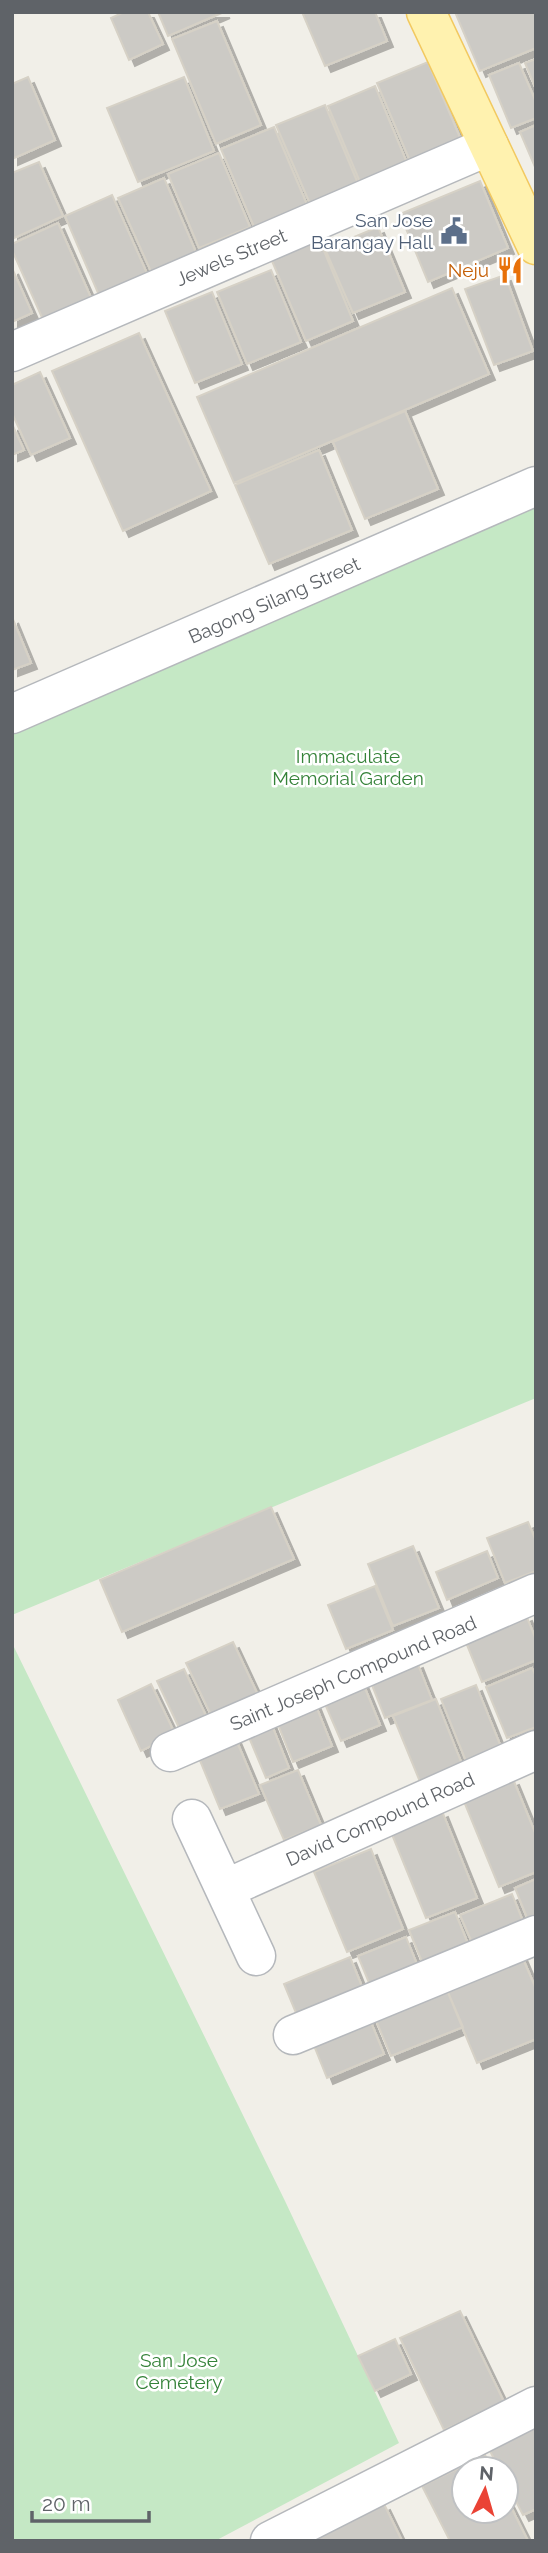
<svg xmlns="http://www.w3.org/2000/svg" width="548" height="2553" font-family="Raleway,sans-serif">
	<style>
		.green { fill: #c5e8c5 }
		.building { fill: #cccac5; stroke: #d6d1c6; stroke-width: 2; filter: url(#shadow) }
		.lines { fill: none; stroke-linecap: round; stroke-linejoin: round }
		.minor-casing { stroke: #b5b8bc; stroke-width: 41 }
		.major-casing { stroke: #f2c960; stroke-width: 41 }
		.minor { stroke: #fff; stroke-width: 38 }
		.major { stroke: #fff2af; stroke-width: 38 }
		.labels { text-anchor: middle; stroke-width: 5; stroke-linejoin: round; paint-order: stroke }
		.service-label { font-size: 19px; fill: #4e5e75; stroke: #fff; text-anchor: end }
		.street-label { font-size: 19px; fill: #5f6368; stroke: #fff }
		.food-label { font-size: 19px; fill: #c56008; stroke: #fff; text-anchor: end }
		.park-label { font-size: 19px; fill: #348238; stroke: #fff }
	</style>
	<defs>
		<filter id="shadow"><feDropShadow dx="6" dy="6" stdDeviation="0" flood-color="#0004"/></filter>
	</defs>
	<rect width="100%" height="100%" fill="#f1efe8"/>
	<path class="green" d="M536,496v902l-524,217v-895z
		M12,1643l273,558 114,242 -184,98h-203z"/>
	<path class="building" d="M124,12h24l15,32 -34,16 -18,-42z
		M158,12h66l-56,24z
		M302,12h73l12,29 -62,25z
		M455,12h81v36l-56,23z
		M217,21l44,104 -45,19 -44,-105z
		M536,59v30l-11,-26z
		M428,62l33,78 -51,21 -33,-78z
		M519,63l17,39v16l-25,10 -22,-53z
		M28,77l27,63 -43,19v-75z
		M184,77l30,74 -76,31 -31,-74z
		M375,86l32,77 -47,19 -32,-76z
		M325,105l34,81 -48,20 -35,-81z
		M536,125v42h-1l-15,-35z
		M274,127l34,80 -53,22 -34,-80z
		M219,153l31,74 -51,21 -31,-74z
		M39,162l24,54 -51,23v-66z
		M164,178l34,79 -45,19 -35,-78z
		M480,181l28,67 -80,34 -28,-68z
		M112,195l37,83 -48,22 -36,-84z
		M58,223l34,77 -48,22 -32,-72v-6z
		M378,227l27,65 -52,21 -28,-64z
		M317,234l36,87 -47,20 -37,-87z
		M12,268l20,45 -20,9z
		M271,270l30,72 -54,22 -30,-72z
		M505,275l28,76 -39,14 -29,-76z
		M452,288l37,86 -255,109 -37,-86z
		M212,292l30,72 -47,19 -30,-72z
		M139,333l72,158 -88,40 -71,-160z
		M40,372l30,66 -39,17 -19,-42v-28z
		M405,411l33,78 -73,30 -32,-77z
		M12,424l12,26 -12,5z
		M319,450l33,80 -83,34 -34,-79z
		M12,617l19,46 -19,7z
		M271,1507l23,52 -172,73 -22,-52z
		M528,1522l8,19v30l-31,12 -18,-45z
		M413,1546l26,62 -46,18 -25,-62z
		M487,1551l11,27 -51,22 -11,-28z
		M375,1586l18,44 -47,19 -18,-44z
		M526,1615l10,25v20l-54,22 -17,-42z
		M233,1642l24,51 -46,22 -25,-52z
		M417,1662l15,38 -47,18 -15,-38z
		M532,1668l4,8v51l-29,11 -21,-51z
		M184,1669l23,49 -27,12 -23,-49z
		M362,1681l18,44 -39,16 -19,-44z
		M151,1684l24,50 -34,17 -23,-51z
		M476,1685l27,67 -35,14 -27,-67z
		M312,1696l20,50 -39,16 -20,-50z
		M436,1699l31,78 -42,17 -32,-78z
		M267,1713l22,55 -23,10 -23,-55z
		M232,1730l27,64 -39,15 -26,-63z
		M298,1770l23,55 -37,15 -24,-55z
		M513,1779l23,56v37l-37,15 -36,-88z
		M442,1811l35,87 -51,20 -35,-86z
		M371,1849l32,80 -56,23 -33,-80z
		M536,1879v43l-6,3 -15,-37z
		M512,1894l16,40 -51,20 -17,-39z
		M455,1912l18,44 -46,18 -18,-44z
		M406,1937l16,40 -48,18 -16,-39z
		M520,1952l16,37v50l-59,24 -33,-80z
		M350,1957l17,42 -66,26 -17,-41z
		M444,1983l19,44 -72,29 -19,-45z
		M368,2015l16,39 -57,24 -16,-40z
		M460,2311l44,91 -60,28 -44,-92z
		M395,2339l16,35 -36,17 -17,-35z
		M536,2418v91l-13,6 -17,-33v-13h-7l-13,-26z
		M485,2455l7,14h-28v42h42v-14l22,44h-78l-28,-55z
		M384,2504l18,37h-91z"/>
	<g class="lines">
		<defs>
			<path id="minor" d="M12,352l477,-206
				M12,714l524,-228
				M170,1752l366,-159
				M192,1819l64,137
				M225,1889l311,-139
				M293,2035l243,-100
				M270,2541l266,-135"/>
			<path id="major" d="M426,12l110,233"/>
		</defs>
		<use href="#minor" class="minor-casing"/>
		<use href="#major" class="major-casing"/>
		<use href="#minor" class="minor"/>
		<use href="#major" class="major"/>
	</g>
	<defs>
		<symbol id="civic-bare" viewBox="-9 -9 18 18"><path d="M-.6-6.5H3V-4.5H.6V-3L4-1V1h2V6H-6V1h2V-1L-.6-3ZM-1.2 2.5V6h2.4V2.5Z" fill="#5c6f8a" stroke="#fff" stroke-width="2.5" paint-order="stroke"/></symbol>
		<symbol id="restaurant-bare" viewBox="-9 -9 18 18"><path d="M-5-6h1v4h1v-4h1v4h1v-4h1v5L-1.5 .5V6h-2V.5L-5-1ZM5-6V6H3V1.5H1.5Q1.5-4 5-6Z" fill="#e8710a" stroke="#fff" stroke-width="2.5" paint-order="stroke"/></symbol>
	</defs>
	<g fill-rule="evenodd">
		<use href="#civic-bare" x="435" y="212" width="38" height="38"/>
		<use href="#restaurant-bare" x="491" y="251" width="38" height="38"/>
	</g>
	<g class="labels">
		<g class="service-label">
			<text x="433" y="227">San Jose<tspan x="433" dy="22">Barangay Hall</tspan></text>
		</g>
		<g class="street-label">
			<text transform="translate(231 257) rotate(-23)" y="7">Jewels Street</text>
			<text transform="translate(274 600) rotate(-24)" y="7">Bagong Silang Street</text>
			<text transform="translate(353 1673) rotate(-23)" y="7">Saint Joseph Compound Road</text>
			<text transform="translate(380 1819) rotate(-24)" y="7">David Compound Road</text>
		</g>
		<g class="food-label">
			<text x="489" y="277">Neju</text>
		</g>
		<g class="park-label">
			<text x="348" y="763">Immaculate<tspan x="348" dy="22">Memorial Garden</tspan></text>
			<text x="179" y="2367">San Jose<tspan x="179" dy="22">Cemetery</tspan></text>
		</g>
	</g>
	<rect width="548" height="2553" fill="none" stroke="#5f6368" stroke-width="28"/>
	<g transform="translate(485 2490) rotate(5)"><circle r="33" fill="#ffffff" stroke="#bfc1c3" stroke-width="2"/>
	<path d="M0-5L12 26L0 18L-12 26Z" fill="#ea4335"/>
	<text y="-10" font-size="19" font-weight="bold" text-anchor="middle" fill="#5f6368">N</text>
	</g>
	<path d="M32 2511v10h117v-10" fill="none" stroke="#5f6368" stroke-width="3.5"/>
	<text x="42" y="2511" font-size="21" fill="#5f6368" stroke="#ffffff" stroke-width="5" paint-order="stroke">20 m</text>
</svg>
